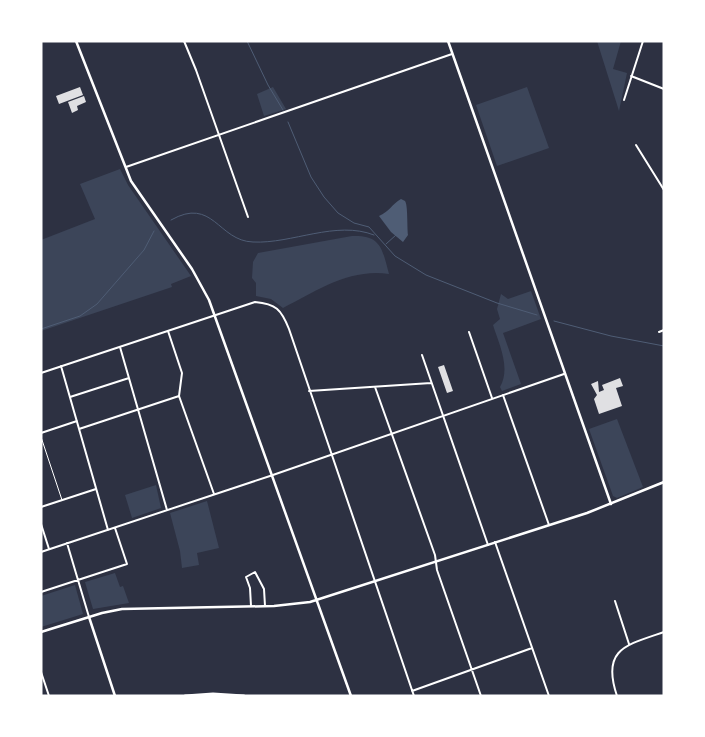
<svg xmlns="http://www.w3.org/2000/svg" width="705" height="737" font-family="Manrope,sans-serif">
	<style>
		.green { fill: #3c4559 }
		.water { fill: #4f5d75 }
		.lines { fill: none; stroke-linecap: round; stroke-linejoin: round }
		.stream { stroke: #4f5d75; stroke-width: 1 }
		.building { fill: #e0e0e3 }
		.service { stroke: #fff; stroke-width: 1 }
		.minor { stroke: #fff; stroke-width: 2 }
		.tertiary { stroke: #fff; stroke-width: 2.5 }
		.primary { stroke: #fff; stroke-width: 3 }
	</style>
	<rect width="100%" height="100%" fill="#2d3142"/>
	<path class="green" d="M597,41h24l-8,28 14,4 -8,38z
		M273,87l13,22 -22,7 -7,-22z
		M527,87l22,61 -52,18 -21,-61z
		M120,169l8,16 63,91 -20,8 1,3 -131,44v-91l54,-21 -15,-35z
		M352,236c29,-1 30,12 37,38 -39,-6 -73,17 -106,34l-12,-9 -15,-3v-13l-4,-5 1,-16 5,-9z
		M531,291l10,28 -38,14 18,51 -19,7 -2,-4c11,-19 -1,-43 -7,-62l7,-6 -3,-10 4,-15 7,5z
		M617,419l26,68 -26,11 -4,-2 -24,-67z
		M156,485l5,23 -29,10 -7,-23z
		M207,501l12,47 -22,5 2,12 -17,3 -2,-17 -10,-38z
		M115,573l5,14 3,-1 6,17 -36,6 -8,-27z
		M75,585l8,29 -42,13v-31z"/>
	<path class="water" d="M401,199l4,2c3,4 2,25 3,34l-5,7 -12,-10 -12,-16c10,-4 13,-12 22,-17z"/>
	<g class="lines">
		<path class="stream" d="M247,41l21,44 15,25
			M288,122l23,55 13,20 14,16 16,10 15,4 26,29 31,19 71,28 40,12
			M171,220c42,-24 47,21 82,22 39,2 83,-22 121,-7
			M386,244l10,-9
			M554,321l57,15 53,10
			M41,329l39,-13 17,-12 47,-54 10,-19"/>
	</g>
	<path class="building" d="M80,87l3,8 -24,9 -3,-8z
		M84,96l2,6 -9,4 1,4 -6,3 -4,-11z
		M444,365l9,26 -6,2 -9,-26z
		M620,378l3,8 -7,2 6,18 -23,8 -5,-15 3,-4 -6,-11 7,-3 1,11 5,-2 -2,-5z"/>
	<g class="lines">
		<path class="service" d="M41,437l21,63"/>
		<path class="minor" d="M184,41l12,29 52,147
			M631,76l33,13
			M624,100l19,-59
			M636,145l28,45
			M126,167l326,-113
			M168,331l14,42 -3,23 35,98
			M469,332l23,66
			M659,332l5,-2
			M120,347l47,163
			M422,355l66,190
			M61,366l47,164
			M41,373l214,-71c21,2 26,7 34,27l125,367
			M375,387l60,168 2,15 44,126
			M309,391l122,-8
			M503,395l46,130
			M70,397l59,-19
			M79,429l100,-33
			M41,433l36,-12
			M41,507l55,-18
			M41,524l8,25
			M495,542l54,154
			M67,543l22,74
			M41,552l229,-76 294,-102
			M41,592l86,-28 -12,-36
			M615,601l14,43
			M251,606l-1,-18 -4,-11 9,-5 9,17 1,17
			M41,672l8,24
			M412,691l120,-43
			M617,696c-16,-47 9,-51 47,-64"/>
		<path class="tertiary" d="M76,41l55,140 61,88 17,31 142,396
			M448,41l163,463
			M89,617l26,79
			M41,632l61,-19 20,-4 152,-3 36,-4 277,-89 77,-31"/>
		<path class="primary" d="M185,696l28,-2 31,2"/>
	</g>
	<rect width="705" height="737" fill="none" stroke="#ffffff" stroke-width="85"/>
</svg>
